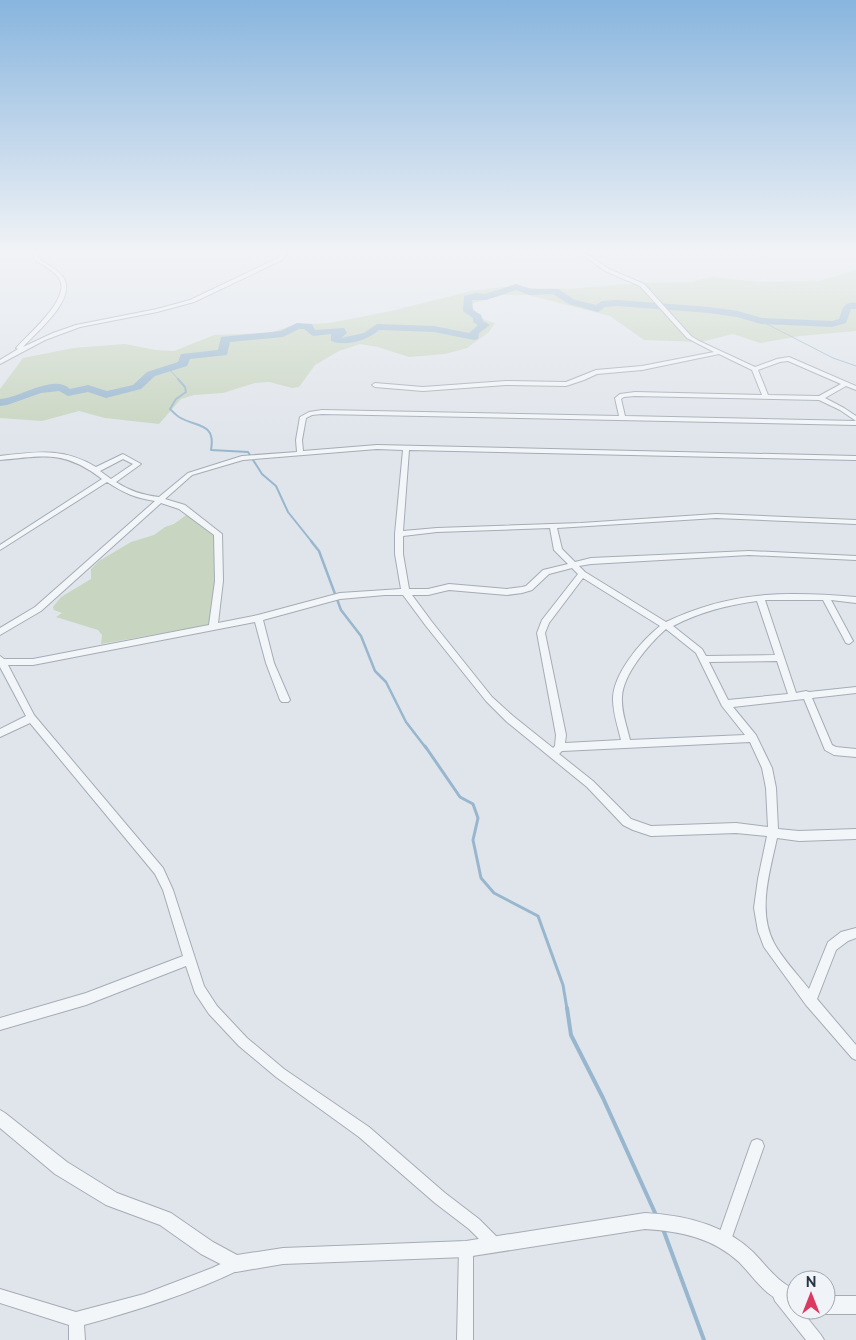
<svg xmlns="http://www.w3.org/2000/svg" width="856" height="1340" font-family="Raleway,sans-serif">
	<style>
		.green { fill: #c8d5c0 }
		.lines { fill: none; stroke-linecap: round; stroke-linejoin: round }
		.stream-far4 { stroke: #98b7ce; stroke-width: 1 }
		.stream-far3 { stroke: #98b7ce; stroke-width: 2 }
		.stream-far2 { stroke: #98b7ce; stroke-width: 2.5 }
		.stream-far1 { stroke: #98b7ce; stroke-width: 3 }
		.stream { stroke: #98b7ce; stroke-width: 4 }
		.river { fill: #98b7ce; fill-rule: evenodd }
		.minor-casing { stroke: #a5acb6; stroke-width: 2 }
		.tertiary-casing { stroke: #a5acb6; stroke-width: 2 }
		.minor { fill: #f3f6f8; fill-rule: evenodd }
		.tertiary { fill: #f3f6f8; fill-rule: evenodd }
	</style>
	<rect width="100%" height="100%" fill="#e0e5eb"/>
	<path class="green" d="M856,270v61l-56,5 -40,7 -27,-9 -32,8 -57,-2 -34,-24 -82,-21h-26l-31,9c5,12 11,16 24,19l-6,9 -22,16 -22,6 -36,3 -31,-10 -18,-3 -21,7 -24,14 -16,22 -7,1 -23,-6 -14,1 -32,10 -29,2 -13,4 -22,25 -54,-6 -26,-7 -37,10 -42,-3v-29l23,-31 50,-10 52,-4 31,6 18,1 40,-16 56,-2 23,-8 37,-2 61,-12 80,-20 31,-4 66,2 75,-6 49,-1 19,-5 49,5 60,-1z
		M189,513l27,21 2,28 -6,56 -4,7 -107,19 1,-9 -4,-5 -42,-13 6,-4 -8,-3 -1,-3 8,-10 30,-18v-10l8,-8 32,-19 23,-7 11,-8 9,-3z"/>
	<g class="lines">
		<path class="stream-far4" d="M761,321l72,37 23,8
			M168,368l11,12"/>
		<path class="stream-far3" d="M178,379l7,8 1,5 -10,7 -6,10c3,3 6,6 9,8 18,11 37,5 32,33l37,2 14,22 14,12 12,26 24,30"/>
		<path class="stream-far2" d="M311,541l8,10 22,59 20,26 14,35 11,11 20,40 20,26"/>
		<path class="stream-far1" d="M425,746l35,51 13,7 5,14 -5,22 8,38 13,15 44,23 25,69 4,24"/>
		<path class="stream" d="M567,1008l4,27 32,63 53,117
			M663,1229l41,111"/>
		<path class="river" d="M516,284l15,5h27l17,11 21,5 6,-4 16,-1 91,7 29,4 24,7 70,3 7,-2c3,-9 5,-19 17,-16v6h-5l-5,14 -14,4 -71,-3 -24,-7 -28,-4 -91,-7 -13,1 -7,5 -29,-8 -16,-10 -23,1 -14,-5 -30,10h-14l1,10 8,5 2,6 7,4 -11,8 -1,6 -4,1 -40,-8 -55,-2c-11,10 -33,17 -48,11v-7l-18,2 -9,-7h-5l-16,8 -53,5 -3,13 -37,4 -3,7 -32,10 -14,13 -31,8 -4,1 -18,-6 -20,4 -9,-5 -18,2 -34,12 -7,1v-7c18,0 54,-26 70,-10l18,-4 19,6 26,-6 14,-13 31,-10 3,-8 37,-4 3,-13 60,-6 16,-8 15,1 3,6 29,-2 3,5 -6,5 23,-5 13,-9 57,2 35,7 9,-8 -5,-3v-4l-10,-7 1,-15 12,-3 9,1z"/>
		<defs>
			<path id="minor" d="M34,252h4v6c8,6 19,11 25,19 15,22 -27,55 -40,70l30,-14 23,-8 81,-16 33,-9 88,-42 5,-6h4l-5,8 -88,42 -37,10 -77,15 -35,13 -45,24v-4l18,-11 -2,-1 1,-1c12,-14 55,-49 42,-69 -6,-8 -17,-13 -25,-19z
				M579,252h5l25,17 35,15 47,52 8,5 56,26 22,-8 12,-2 67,29v4l-10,-4 -21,12 19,10 12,8v5l-16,-11 -21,-10 -184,-4 -11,1 -3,2 4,17 231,5v4l-534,-11 -10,1 -6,3 -4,22 1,11 74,-6 479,11v4l-447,-10 -6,81 34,-3 144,-5 135,-9 140,6v4l-140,-6 -159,10 5,21 13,13 16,-4 158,-7 107,5v4l-107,-5 -158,9 -12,2 6,6 81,50c64,-31 121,-31 190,-25v6l-25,-3 22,41 -4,3 -3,-1 -23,-43h-58l31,93 10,-2 3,1 47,-5v6l-44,5 20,47 4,2 20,2v8l-22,-2 -9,-5 -21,-51 -71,8 23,28 16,33 4,20 2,41 21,2 57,-2v10l-57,2 -22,-3c-7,33 -20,73 -3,105 8,15 24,32 35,46l19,-47 13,-10 15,-4v10l-8,3 -12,9 -19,49 39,46v15l-4,-2 -46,-53 -42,-58 -6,-16 -4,-23 4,-29 9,-43 -31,-3 -85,3 -18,-6 -10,-5 -36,-38 -80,-65 -21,-21 -60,-75 -23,-31h-18l-45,4 -77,21 11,43 16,37 -2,2h-6l-2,-2 -14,-37 -11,-41 -222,43h-25l26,50 129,153 10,22 31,96 13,20 30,32 37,31 85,58 76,66 34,26 21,21 2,5 -2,5 -5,2 -5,-2 -21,-21 -34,-26 -76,-66 -83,-60 -37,-31 -30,-32 -14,-21 -9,-27 -100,39 -86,25v-12l86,-25 97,-37 -20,-66 -8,-16 -125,-151 -30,14v-8l26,-13 -26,-49v-11l4,3h29l176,-34 6,-44 -1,-46 -35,-26 -18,-6 -120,108 -41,24v-7l35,-21 120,-106c-20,-3 -31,-8 -48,-19l-107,68v-5l102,-66c-38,-29 -57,-23 -102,-19v-4c37,-4 62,-9 96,11l27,-13 18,10 -25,18c14,9 26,13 43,15l29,-24 54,-17 55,-4 -1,-12 4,-23 9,-5 13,-2 297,6 -4,-18 5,-4 15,-2 127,3 -10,-25 -33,-16 -77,16 -45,4 -13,6 -18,6 -60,-1 -83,6 -48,-4 -3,-2 3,-2 48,4 83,-6 60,1 30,-12 46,-4 72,-14 -27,-14 -47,-52 -35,-15zM788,361l53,23 -22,12 -51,-1 -10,-25 22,-8zM377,449l26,1 -8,84v20l6,35 -61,4 -82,22 -40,8 5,-42 -1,-47 -37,-29 -20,-6 27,-24 51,-15zM123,459l10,5 -22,15 -11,-8zM550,528l4,22 14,14 -25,6 -17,16 -4,1 -15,2 -58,-5 -21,5h-19l-6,-35v-18l34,-4zM572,568l6,6 -36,46 -5,13 19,102 -1,11 -2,2 -40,-32 -21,-19 -60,-75 -20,-27h16l21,-5 58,5 15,-2 10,-3 17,-16zM583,578l77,48c-19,15 -47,48 -47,73 0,14 5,28 8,41l-56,3 1,-8 -21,-102 4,-10zM757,601l18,54 -69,1 -4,-7 -29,-23c27,-14 54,-21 84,-25zM666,629l30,24 26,53 23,29 -115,5c-3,-14 -9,-28 -8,-43 1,-23 27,-53 44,-68zM777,661l11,33 -60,6 -19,-38zM750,742l12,26 4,20 2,39 -32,-4 -85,3 -20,-7 -38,-38 -34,-27 3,-3z
				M757,1139l5,2 2,5 -33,94 -2,5 -5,2 -5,-2 -2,-5 33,-94 2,-5z
				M466,1242l5,2 2,5v91h-16l2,-91 2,-5z
				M236,1257l5,2 2,5 -2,5c-51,25 -103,41 -157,56l1,15h-16v-15l-69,-22v-14l76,23 68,-18 68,-26z
				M780,1289c8,3 16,12 16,21h5l20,25 3,5h-18l-31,-39 -2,-5 2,-5z"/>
			<path id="tertiary" d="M0,1110l5,3 62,49 50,31 54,20 42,29 24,13 46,-7 183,-7 179,-28c38,2 79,11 108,39 14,14 24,30 43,38v18c-10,-4 -19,-8 -28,-15 -11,-9 -19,-21 -29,-31 -26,-24 -59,-31 -94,-33l-179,28 -183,7 -47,8 -35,-18 -41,-29 -54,-20 -51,-31 -55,-46z
				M826,1296h30v18h-30l-6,-3 6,-1z"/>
		</defs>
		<use href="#minor" class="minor-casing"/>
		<use href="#tertiary" class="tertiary-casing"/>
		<use href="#minor" class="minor"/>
		<use href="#tertiary" class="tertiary"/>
	</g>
	<linearGradient id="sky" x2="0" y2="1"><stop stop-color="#88b5de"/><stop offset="0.57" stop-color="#f1f3f6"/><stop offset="1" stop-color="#f1f3f6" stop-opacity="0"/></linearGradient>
	<rect width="856" height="440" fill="url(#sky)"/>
	<g transform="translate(811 1295)"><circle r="24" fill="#f0f4f8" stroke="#a0a7b0"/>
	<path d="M0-4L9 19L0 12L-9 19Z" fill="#db3960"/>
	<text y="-8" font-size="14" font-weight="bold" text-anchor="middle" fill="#273444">N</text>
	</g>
</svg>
